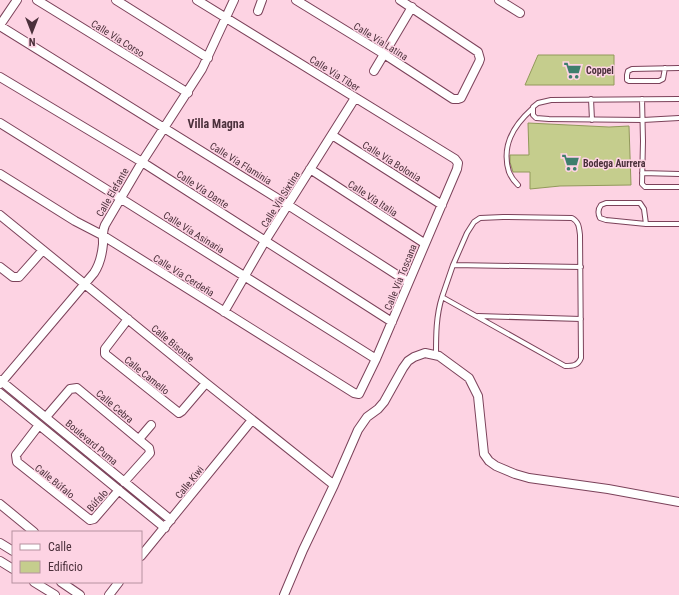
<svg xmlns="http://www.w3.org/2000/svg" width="679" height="595" font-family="'Roboto Condensed',sans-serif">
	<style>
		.building { fill: #c5cd8d; stroke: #92995b }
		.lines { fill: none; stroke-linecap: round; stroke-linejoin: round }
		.service-casing { stroke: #7b425a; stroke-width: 6 }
		.minor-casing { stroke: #7b425a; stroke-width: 10 }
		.service { stroke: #fff; stroke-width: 4 }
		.minor { stroke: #fff; stroke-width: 8 }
		.labels { text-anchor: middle; stroke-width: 3; stroke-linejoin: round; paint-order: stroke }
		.street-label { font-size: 10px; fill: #4b303b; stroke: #fdd3e3 }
		.poi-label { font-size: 10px; font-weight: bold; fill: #4b303b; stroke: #fdd3e3; text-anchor: start }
		.quarter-label { font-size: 12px; font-weight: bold; fill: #4b303b; stroke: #fdd3e3 }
	</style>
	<rect width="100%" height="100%" fill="#fdd3e3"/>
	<path class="building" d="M538,55h76v30h-89z
		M528,123l81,4 20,-1 2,59 -71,1 -30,3v-17h-17l-3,-10v-7h19z"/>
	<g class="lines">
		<defs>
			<path id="service" d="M665,68l-2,11 -4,2h-30l-2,-1v-5l1,-4 4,-2 47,-1
				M591,99l1,21
				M642,99l1,42 -1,43 3,3h34
				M679,99l-128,1 -13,3 -5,4v8l3,3 13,1 94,1 36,-2
				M642,173l37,1
				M518,185c-3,-3 -7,-8 -9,-13 -8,-26 4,-46 23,-63
				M646,224l-2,-15 -4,-6h-34l-5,2c-3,4 -3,9 -1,13l6,2 40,4h33
				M453,265l128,2
				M478,316l103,3
				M436,355c0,-20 0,-39 6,-58l11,-32 14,-32 7,-11 6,-4 23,-1 69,1c7,4 7,9 8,17l1,123c-3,8 -9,8 -16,8l-123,-69"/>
			<path id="minor" d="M37,0l151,93
				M116,0l92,58
				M296,0l88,54 69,45h5l3,-1 18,-36 1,-3 -2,-7 -78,-52
				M499,0l21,13
				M258,11l4,-11
				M0,25l17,-25
				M0,26l288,179 120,77
				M374,71l38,-64
				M0,77l142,85 250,160
				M0,123l120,75 256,161
				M332,135l110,70
				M310,169l114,74
				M0,174l75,47 27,14 252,158 5,1 17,-35 81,-190 1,-6 -3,-4 -258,-159
				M0,215l206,168 128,102
				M0,267l13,10h6l24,-27
				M224,312l41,-71 90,-143
				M128,319l-23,30v5l74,59 3,-2 24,-28
				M0,380l171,140
				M0,384l94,-111c6,-9 8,-18 9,-29 0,-7 -1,-12 2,-19l37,-63 60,-93 32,-69
				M0,393l165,135
				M46,417l24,-28 7,-1 72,60 1,5 -26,29
				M39,425l-23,30 1,7 73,58 4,-1 25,-29
				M139,439l12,-14
				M0,504l34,28
				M0,543l13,8
				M141,556l111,-136
				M0,561l13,8
				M34,582l21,13
				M61,582l19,13
				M109,595l10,-13
				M284,595l19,-45 31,-65 24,-55 9,-13 11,-8 6,-7 19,-34 5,-7 6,-4 11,-4 14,3 30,22 9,18 6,58 5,7 7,5 19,8 14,4 79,11 71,13"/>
		</defs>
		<use href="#service" class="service-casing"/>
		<use href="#minor" class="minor-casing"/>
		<use href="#service" class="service"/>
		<use href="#minor" class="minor"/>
	</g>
	<defs>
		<symbol id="supermarket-bare" viewBox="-9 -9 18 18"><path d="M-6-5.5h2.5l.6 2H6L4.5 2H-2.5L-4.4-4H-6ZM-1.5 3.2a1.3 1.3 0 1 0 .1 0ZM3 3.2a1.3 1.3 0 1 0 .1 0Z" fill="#3e7e6d" stroke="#fdd3e3" stroke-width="2.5" paint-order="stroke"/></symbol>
	</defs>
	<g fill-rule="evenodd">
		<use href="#supermarket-bare" x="560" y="58" width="25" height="25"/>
		<use href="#supermarket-bare" x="558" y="150" width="25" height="25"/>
	</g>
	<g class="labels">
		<g class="street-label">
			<text transform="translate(118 38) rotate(32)" y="4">Calle Vía Corso</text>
			<text transform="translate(381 41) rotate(32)" y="4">Calle Vía Latina</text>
			<text transform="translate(335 73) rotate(32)" y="4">Calle Vía Tiber</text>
			<text transform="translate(392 161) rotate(32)" y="4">Calle Vía Bolonia</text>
			<text transform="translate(241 163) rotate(32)" y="4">Calle Vía Flaminia</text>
			<text transform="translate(203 189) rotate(33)" y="4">Calle Vía Dante</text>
			<text transform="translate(112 192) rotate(-60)" y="4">Calle Elefante</text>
			<text transform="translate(373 198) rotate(33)" y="4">Calle Vía Italia</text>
			<text transform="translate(280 199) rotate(-58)" y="4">Calle Vía Sixtina</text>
			<text transform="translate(194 232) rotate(32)" y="4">Calle Vía Asinaria</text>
			<text transform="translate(184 275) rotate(32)" y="4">Calle Vía Cerdeña</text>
			<text transform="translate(400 277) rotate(-68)" y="4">Calle Vía Toscana</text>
			<text transform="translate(173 343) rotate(40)" y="4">Calle Bisonte</text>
			<text transform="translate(147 375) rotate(39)" y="4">Calle Camello</text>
			<text transform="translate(115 406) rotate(40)" y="4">Calle Cebra</text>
			<text transform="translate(92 442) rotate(40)" y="4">Boulevard Puma</text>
			<text transform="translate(55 481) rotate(39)" y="4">Calle Búfalo</text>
			<text transform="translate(189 482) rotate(-51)" y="4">Calle Kiwi</text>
			<text transform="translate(97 500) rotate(-48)" y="4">Búfalo</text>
		</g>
		<g class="poi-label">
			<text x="586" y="74">Coppel</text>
			<text x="583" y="167">Bodega Aurrera</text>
		</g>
		<g class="quarter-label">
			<text x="216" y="128">Villa Magna</text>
		</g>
	</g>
	<rect x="12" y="531" width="130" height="52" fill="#fdd3e3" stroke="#b692a0"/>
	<rect x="20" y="544" width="20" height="6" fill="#ffffff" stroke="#b692a0"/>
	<text x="48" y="551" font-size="12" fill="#4b303b">Calle</text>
	<rect x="20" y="561" width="20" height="12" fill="#c5cd8d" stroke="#b692a0"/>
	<text x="48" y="571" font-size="12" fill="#4b303b">Edificio</text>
	<g transform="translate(32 32) rotate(180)" stroke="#fdd3e3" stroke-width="3" paint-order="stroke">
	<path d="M0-3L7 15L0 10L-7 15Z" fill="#4b303b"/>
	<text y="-6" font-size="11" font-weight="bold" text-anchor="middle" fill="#4b303b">N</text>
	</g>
</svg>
